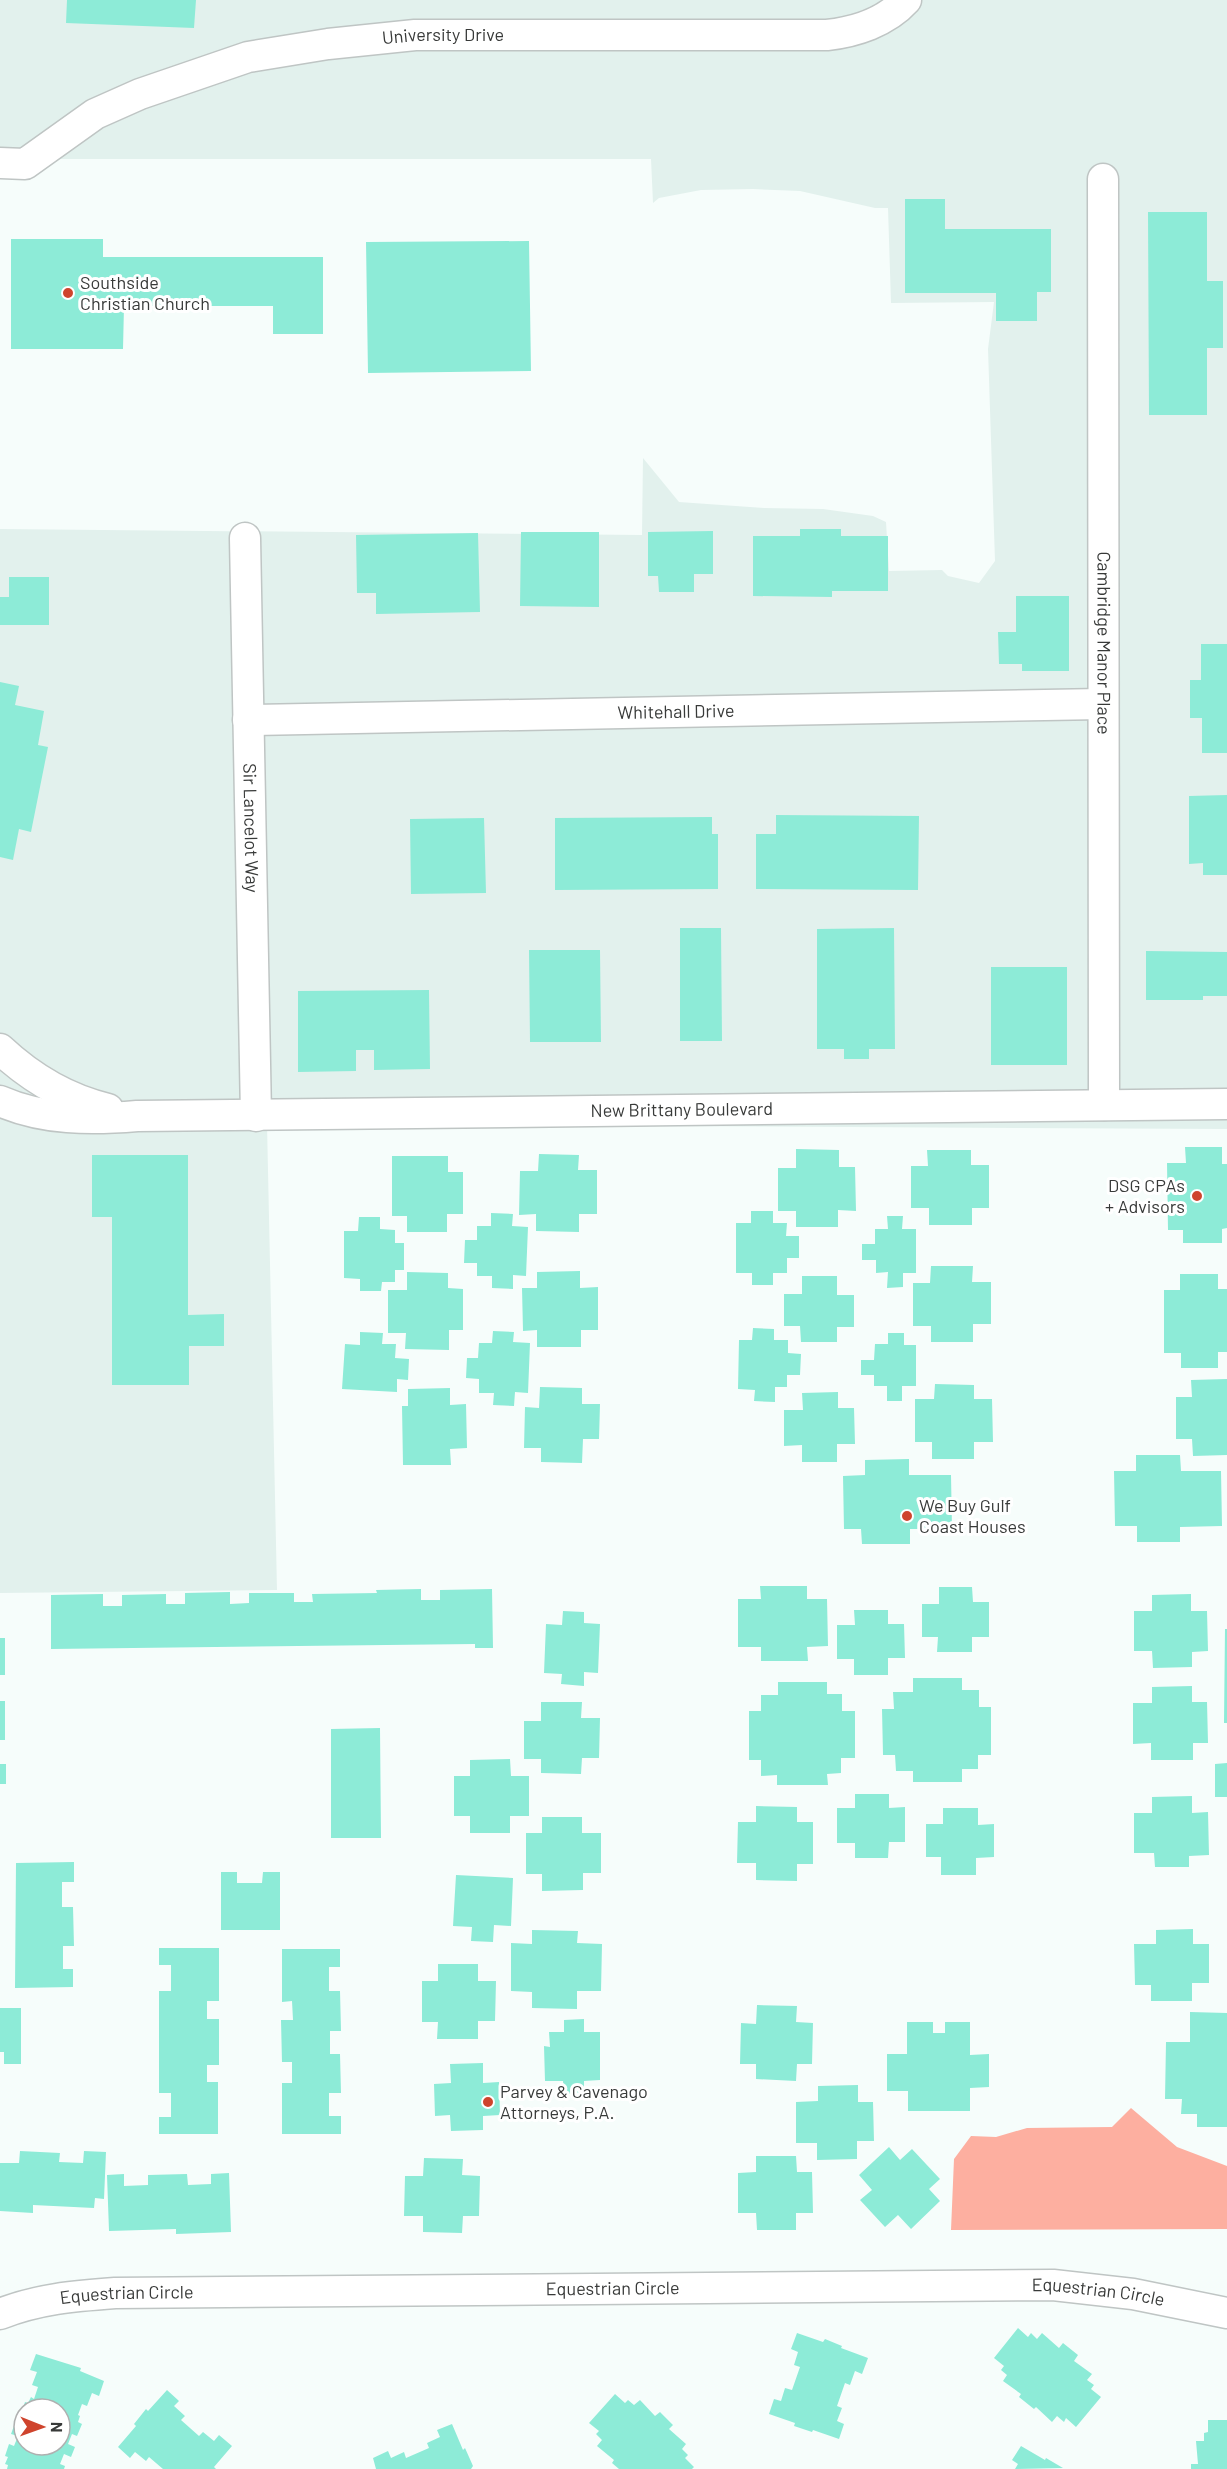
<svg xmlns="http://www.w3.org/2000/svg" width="1227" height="2469" font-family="Barlow,sans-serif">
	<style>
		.built { fill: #e2f1ed }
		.water { fill: #fdafa0 }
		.building { fill: #8debd7 }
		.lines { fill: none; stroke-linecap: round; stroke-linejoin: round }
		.minor-casing { stroke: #bfc5c4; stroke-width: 33 }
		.minor { stroke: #fff; stroke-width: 30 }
		.poi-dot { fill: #cf442d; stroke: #fff; stroke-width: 2 }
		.labels { text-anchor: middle; stroke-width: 6; stroke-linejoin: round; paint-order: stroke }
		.street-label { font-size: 18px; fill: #383a39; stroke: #fff }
		.poi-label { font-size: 18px; fill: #383a39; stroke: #fff; text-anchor: start }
	</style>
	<rect width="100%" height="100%" fill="#f6fdfb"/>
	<path class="built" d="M0,0h1227v1129l-960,-5 10,466 -277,3v-1064l642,6 1,-77 36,44 85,6 59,1 50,7 13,6 3,49 53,-1 6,6 31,7 16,-22 -7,-212 6,-47 -103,1 -3,-95h-13l-75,-17 -47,-2 -52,1 -42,8 -6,5 -2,-44h-608l-43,7z"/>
	<path class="water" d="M1131,2108l46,39 50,19v63l-276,1 3,-71 17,-23 25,1 31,-9 85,-1z"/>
	<path class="building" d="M67,0h129l-2,28 -128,-5z
		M905,199h40v30h106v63h-14v29h-41v-28h-91z
		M1148,212h59v69h16v67h-16v67h-58z
		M11,239h92v18h220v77h-50v-28h-149l-1,43h-112z
		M529,241l2,130 -163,2 -2,-131z
		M800,529h41v7h47v55h-56v6l-79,-1v-60h47z
		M713,531v43h-19v18h-35l-1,-16h-10v-44z
		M521,532h78v75l-79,-1z
		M478,533l2,79 -104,2v-21h-19l-1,-58z
		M9,577h40v48h-49v-28h9z
		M1016,596h53v75h-47v-7h-23l-1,-32h18z
		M1201,644h26v109h-25v-35h-12v-38h11z
		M0,682l19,4 -4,19 29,6 -6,34 10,2 -17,85 -12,-3 -6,31 -13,-3z
		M1227,795v80h-24v-12l-14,1v-68z
		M776,815l143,1 -1,74 -162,-1v-55h20z
		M712,817v17h6v55l-163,1v-72z
		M484,818l2,75 -75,1 -1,-75z
		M680,928h41l1,113h-42z
		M894,928l1,121h-26v10h-25v-10h-27v-120z
		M529,950h71l1,92h-71z
		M1146,951l81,1v44h-24v4h-57z
		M991,967h76v98h-76z
		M429,990l1,79 -56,1v-20h-18v21l-58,1v-81z
		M1185,1147h37v17h5v64l-5,1v14h-39v-13h-15l-1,-67h19z
		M796,1149l43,1v17h16l1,44 -18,-1v17h-42v-16h-18v-43h18z
		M927,1150h44v15h18v43h-17v17h-43v-17h-18v-42h17z
		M539,1154l40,1 -1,15h19v44h-18v18l-43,-1v-17l-17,1 1,-44h18z
		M92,1155h96v160l36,-1v32h-35v39h-77v-168h-20z
		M392,1156h56v16h15v42h-16v18h-40v-16h-15z
		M751,1211h22v12h14l-1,13h13v22h-12v15h-14v12h-21v-12h-16v-50h15z
		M491,1213l22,1 -1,12 16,1 -2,49 -13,-1v14l-21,-1v-12h-15v-13h-13l1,-23h12v-14h14z
		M887,1216h16l-1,13h14v44h-13v14l-16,1 1,-16 -12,1v-13h-14v-16h13v-15h13z
		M359,1217h21v12l15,1v13h9v27h-9v12h-13l-1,9h-21v-12l-16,-1v-47h14z
		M931,1266h42l-1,16h19v42h-18v18h-42v-16h-18v-43h17z
		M580,1271v17l18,-1v43h-17v17h-44v-17l-14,1 -1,-43h15v-16z
		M407,1272l41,1v15l15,1v41h-14v20l-44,-1 1,-16h-18v-43h19z
		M1180,1274h38v15h9v63h-9v16h-37v-15h-17v-63h16z
		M802,1276h35v19h17v32h-17v15h-36l-1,-16h-16v-32h18z
		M753,1328l21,1v11h14v13l13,1 -1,21h-13v12h-12v15l-21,-1 1,-11 -17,-1 1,-49h13z
		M493,1331l21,1 -1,10 17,1 -2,50 -13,-1 -1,14 -21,-1 1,-12h-15v-14l-13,-1 1,-20h11l1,-15h13z
		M360,1332l23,1 -1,11h14l-1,14 14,1 -1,21 -11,-1v13l-55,-3 3,-45 15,1z
		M888,1333h16v12h12v41h-14v15h-15v-15h-13v-11h-13v-15h13l1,-16h13z
		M1227,1379v76l-34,1 -1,-17h-16v-42h16l-1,-17z
		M935,1384l39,1v14h18l1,43h-19v17h-42v-17h-17v-43h19z
		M540,1387l42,1v16h18l-1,35h-16l-1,24 -41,-1v-14h-17l1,-41 14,1z
		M450,1388v17l16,-1 1,44 -17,1 1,16h-48l-1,-59h6v-17z
		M838,1392v16h16l1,36h-18v18h-35v-17l-18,1v-36h19l-1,-17z
		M1136,1455h44l1,16h40l1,55 -42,1v15h-43v-16h-22l-1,-55h22z
		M909,1459v16h42l1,54h-42v15h-48l-1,-15h-17l-1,-53 22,-1v-15z
		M760,1586h47v13h20l1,47 -21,1 1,14h-47v-14h-23v-48h23z
		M939,1587h33l1,15h16v35h-17v15h-35l1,-15h-16v-33h17z
		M421,1589v11h19v-10l52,-1 1,59h-18v-4l-424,5v-54l52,-1v12h19v-11l44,-1v10h19v-11l45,-1v12l19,-1v-10h45v9h19l-1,-8 65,-1 -1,-3z
		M1191,1594v17h16l1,40 -16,1v15l-39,1 -1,-17h-18v-40h18v-16z
		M854,1610h34v14h16l1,34h-17v17h-34v-16h-17v-34h18z
		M563,1611l21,1v11l16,1 -2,49 -14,-1v14l-23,-2 1,-10 -18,-1 2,-49 16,1z
		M1225,1629h2v94h-3z
		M0,1638h5v37h-5z
		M913,1678h49v12h17v17h12v48h-13v14h-16v13h-49v-11h-17l-1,-16h-12l-1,-46h12l-1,-17h20z
		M778,1682h49v12h15v17h13v47h-14v15l-14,1 1,11h-51v-10l-16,1v-16h-12v-49h12v-16h17z
		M1192,1686v16h15l1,41h-15v17h-42v-17l-18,1v-41h19v-16z
		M0,1701h5v39h-5z
		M541,1702h41l-1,16h19l-1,40h-17l-1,16 -40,-1v-14h-17v-38h17z
		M380,1728l1,110h-50v-109z
		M510,1759l1,17h18v40h-19v17h-40v-17h-16v-40h16v-16z
		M1227,1763v34h-12v-33z
		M0,1764h6v20h-6z
		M855,1794h34v14l16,-1v35h-16l-1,16h-33v-15h-18v-35h18z
		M1192,1796v17l16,-1 1,43 -20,1v11h-34l-1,-14h-20v-40h18v-16z
		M756,1806l41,1v15h16v42h-16v17l-41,-1v-17h-19l1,-41h18z
		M943,1808h35v17l16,-1v33l-18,1v17h-35v-18h-15v-33h17z
		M542,1817h40v16h19v40h-18v17l-41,1v-17h-16v-41h16z
		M74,1862v20h-12v25h11l1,39h-11v23h10v18l-58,1 1,-125z
		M221,1872h16v11h25l1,-11h17v58h-59z
		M456,1875l57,3 -2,48 -17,-1 -1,17 -22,-1 1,-14 -19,-1z
		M1193,1929v15h16v39h-17v18h-41v-16h-16l-1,-41h22v-14z
		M532,1930l46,1 -1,12 25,1 -1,47h-24v18l-45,-1v-16l-21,-1v-48l21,1z
		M159,1948h60v53h-12v18h12v46h-12v17h11v52h-59v-17h12v-24h-12v-102h12v-26h-12z
		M282,1949h58v18h-11v24h11l1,40h-11v23h10l1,39h-12v23h12v18h-59v-51h10v-21h-10l-1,-42h12l-1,-19 -10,1z
		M438,1964h40v17h18l-1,40h-17v18h-41l1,-17h-16v-41h16z
		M757,2005l40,1 -1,16 17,1 -1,41h-15l-1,17 -40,-2v-15h-16l1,-41 15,1z
		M0,2008h21v56h-17v-12h-4z
		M1190,2012l37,1v114h-30v-13h-16l1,-15h-17l1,-57h24z
		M584,2019v13h16v48l-16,1v13h-20l-1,-13h-18l-1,-35 6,1 -1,-15h15v-12z
		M907,2022h26v11h12v-11h25v33l19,-1v33l-19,1v23h-62v-20h-21v-37h20z
		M483,2063v20l16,-1 1,33 -17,1v14l-32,1 -1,-16 -15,1 -1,-32 17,-1 -1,-19z
		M858,2085v17h15l1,39h-17v18l-40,1v-17h-21v-41l22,-1v-15z
		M889,2147l11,13 12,-11 28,30 -11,10 11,12 -29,28 -13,-14 -13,12 -25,-27 12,-10 -13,-15z
		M20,2151l40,2 -1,9 24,1 1,-12 22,1 -2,47 -9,-1 -1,10 -61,-3v8l-33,-2v-48h19z
		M756,2156h40l1,16h15l1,41h-17v17h-39l-1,-17h-18v-40l18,-1z
		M424,2158l39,1 -1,16 18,1 -1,40h-16l-1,17 -39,-1v-16h-19l1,-40h18z
		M229,2173l2,59 -55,2v-5l-67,2 -2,-56 17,-1v12l24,-1v-10l39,-1 1,11 23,-1v-10z
		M1018,2328l10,9 3,-4 6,6 5,-6 17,15 4,-5 15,12 -4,6 18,13 -5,6 7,5 -3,4 10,8 -25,30 -10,-9 -2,4 -7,-6 -5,6 -16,-15 -2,2 -15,-12 2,-3 -18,-13 4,-6 -6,-5 3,-4 -10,-8z
		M797,2333l26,9 2,-3 17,7 -1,2 27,10 -6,16 -7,-3 -5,14 -5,-2 -8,23 5,2 -5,13 7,3 -5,15 -26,-9 -1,2 -18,-6 1,-3 -26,-9 5,-15 7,2 4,-13 7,2 8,-23 -6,-2 4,-13 -7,-3z
		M36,2354l45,14 -1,3 24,10 -5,15 -7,-3 -5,13 -5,-2 -4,11 2,1 -2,6 4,2 -5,12 -5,-2 -4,10 7,3 -4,10 -7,-3 -4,10 5,2 -1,3h-57l1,-4 -3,-1 3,-7 -3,-1 4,-12 5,2 4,-10 -7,-2 4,-11 7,3 2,-5v24h36v-36h-36v7l-3,-2 4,-12 3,1 3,-6 3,2 4,-12 -6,-2 5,-13 -7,-2z
		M167,2390l12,11 -5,5 11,10 -4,4 18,16 4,-4 11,9 5,-6 13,11 -18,21 2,2h-53l-14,-12 -3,4 -11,-9 -5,6 -12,-11 18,-21 -2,-2 12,-15 2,2z
		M615,2394l10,9 3,-3 6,5 6,-5 15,16 5,-4 13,13 -4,4 17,15 -4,5 6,6 -3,3 9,9 -2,2h-73l-7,-6 2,-3 -17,-14 5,-6 -6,-6 3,-3 -10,-8z
		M1208,2420h19v49h-36v-5h7l-2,-23h8v-8l4,-1z
		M452,2424l11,26 2,-2 8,18 -2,3h-95l-3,-11 15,-7 3,7 13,-6 2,6 23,-10 -2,-5 13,-6 -3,-7z
		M1021,2446l24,14 1,-2 17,10 -48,1 3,-5 -6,-4z"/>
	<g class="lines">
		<defs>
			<g id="minor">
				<path id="s1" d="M0,163l25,1 70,-50 45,-20 108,-37 80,-13 87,-9h412c28,-3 59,-13 79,-35"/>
				<path id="s2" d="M1103,179l1,926"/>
				<path id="s3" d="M245,538l11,578"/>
				<path id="s4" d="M248,720l854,-16"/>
				<path d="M0,1049c31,29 66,50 108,60"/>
				<path id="s5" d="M0,1101c43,19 91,19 137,15l1090,-12"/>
				<path id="s6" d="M0,2314c38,-15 74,-18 115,-21l938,-8 80,9 94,19"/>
			</g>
		</defs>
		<use href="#minor" class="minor-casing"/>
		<use href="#minor" class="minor"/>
	</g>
	<g class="poi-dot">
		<circle cx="68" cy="293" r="6"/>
		<circle cx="1197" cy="1196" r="6"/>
		<circle cx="907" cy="1516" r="6"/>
		<circle cx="488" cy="2102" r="6"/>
	</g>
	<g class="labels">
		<g class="street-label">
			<text dy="6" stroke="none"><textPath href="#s1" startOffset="471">University Drive</textPath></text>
			<text dy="6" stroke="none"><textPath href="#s2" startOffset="464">Cambridge Manor Place</textPath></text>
			<text dy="6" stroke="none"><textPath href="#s4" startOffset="428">Whitehall Drive</textPath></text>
			<text dy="6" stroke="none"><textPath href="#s3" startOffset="290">Sir Lancelot Way</textPath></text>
			<text dy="6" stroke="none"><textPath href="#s5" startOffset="684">New Brittany Boulevard</textPath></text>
			<text dy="6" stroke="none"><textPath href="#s6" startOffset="615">Equestrian Circle</textPath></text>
			<text dy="6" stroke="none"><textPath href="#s6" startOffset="1101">Equestrian Circle</textPath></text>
			<text dy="6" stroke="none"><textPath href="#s6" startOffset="129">Equestrian Circle</textPath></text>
		</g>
		<g class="poi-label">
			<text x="80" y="289">Southside<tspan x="80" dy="21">Christian Church</tspan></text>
			<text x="1185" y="1192" text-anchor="end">DSG CPAs<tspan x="1185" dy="21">+ Advisors</tspan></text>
			<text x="919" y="1512">We Buy Gulf<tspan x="919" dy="21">Coast Houses</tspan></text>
			<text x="500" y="2098">Parvey &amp; Cavenago<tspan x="500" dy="21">Attorneys, P.A.</tspan></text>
		</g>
	</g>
	<g transform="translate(42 2427) rotate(91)"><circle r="28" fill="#ffffff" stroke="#afb0b0" stroke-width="1.5"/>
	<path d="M0-4.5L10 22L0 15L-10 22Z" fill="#cf442d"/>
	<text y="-9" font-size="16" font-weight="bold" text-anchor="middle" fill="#383a39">N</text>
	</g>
</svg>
